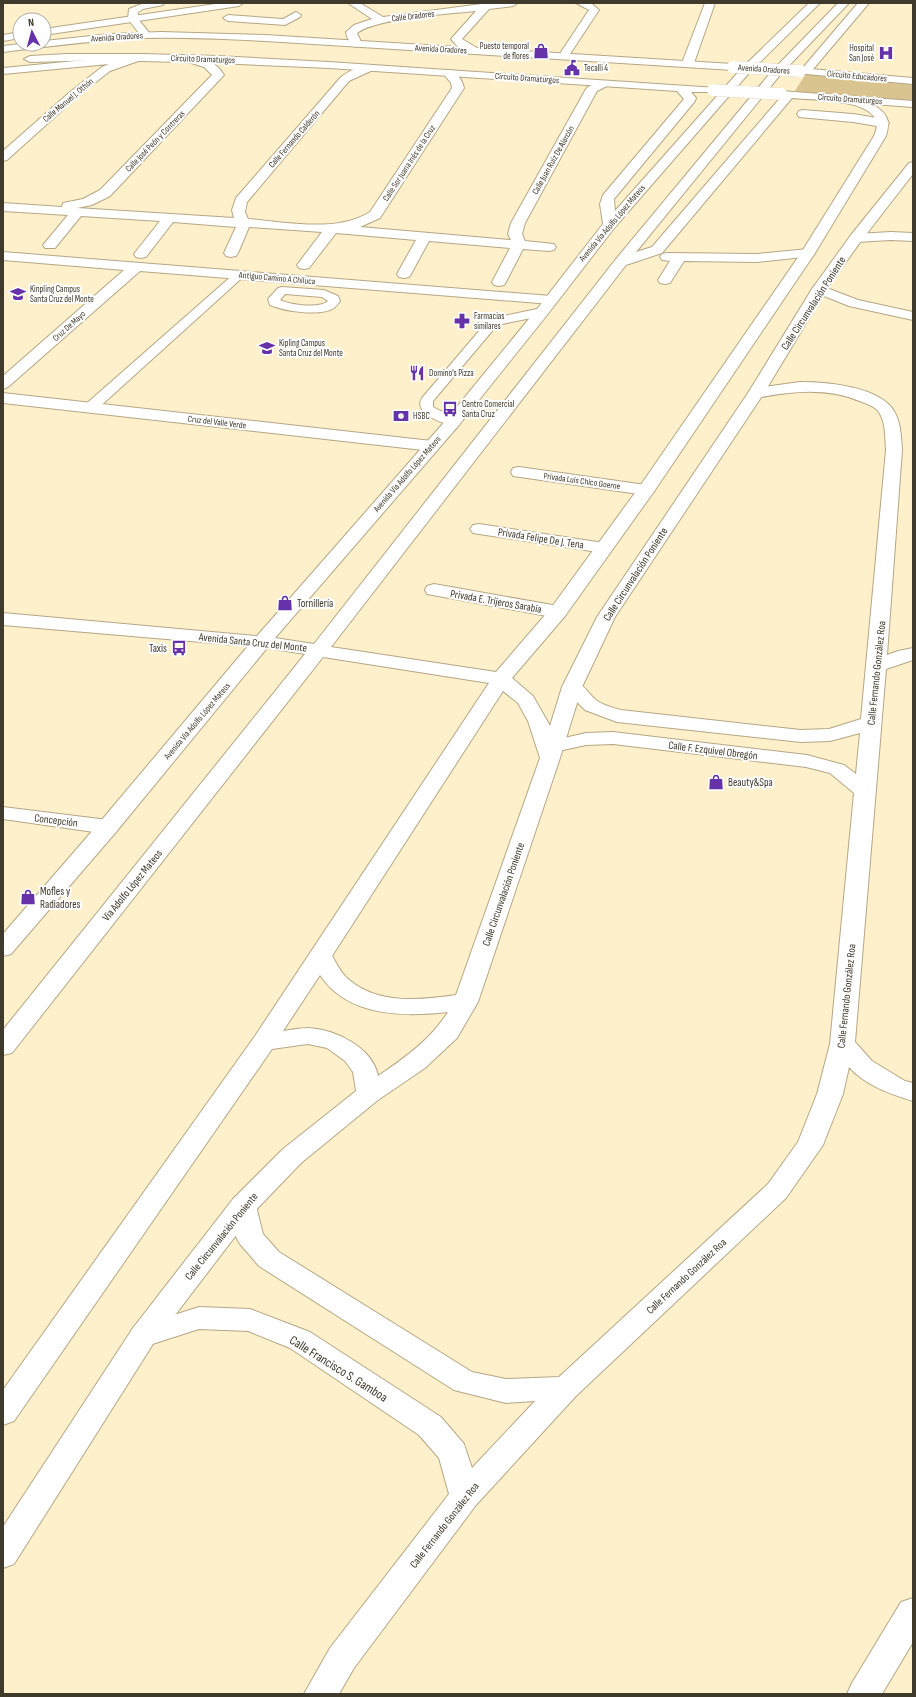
<svg xmlns="http://www.w3.org/2000/svg" width="916" height="1697" font-family="'Sofia Sans Condensed',sans-serif">
	<style>
		.green { fill: #d9c490 }
		.lines { fill: none; stroke-linecap: round; stroke-linejoin: round }
		.lane-casing { stroke: #b5a785; stroke-width: 2 }
		.street-casing { stroke: #b5a785; stroke-width: 2 }
		.secondary-casing { stroke: #b5a785; stroke-width: 2 }
		.lane { fill: #fff; fill-rule: evenodd }
		.street { fill: #fff; fill-rule: evenodd }
		.secondary { fill: #fff; fill-rule: evenodd }
		.secondary-bridge-casing { stroke: #b5a785; stroke-width: 12; stroke-linecap: butt }
		.secondary-bridge { stroke: #fff; stroke-width: 12 }
		.labels { text-anchor: middle; stroke-width: 4; stroke-linejoin: round; paint-order: stroke }
		.far-street-label { font-size: 9px; fill: #403a2c; stroke: #fefefe }
		.far-poi-label { font-size: 9px; fill: #403a2c; stroke: #fefefe; text-anchor: start }
		.street-label { font-size: 11px; fill: #403a2c; stroke: #fefefe }
		.poi-label { font-size: 11px; fill: #403a2c; stroke: #fefefe; text-anchor: start }
		.near-street-label { font-size: 13px; fill: #403a2c; stroke: #fefefe }
	</style>
	<rect width="100%" height="100%" fill="#fef0cb"/>
	<path class="green" d="M807,72l106,9v23l-120,-10z"/>
	<g class="lines">
		<defs>
			<path id="lane" d="M222,3h21l-4,3 -195,29v-6z
				M20,32v6l-17,3v-6z
				M239,272l4,1 2,2 -2,2 -147,133h-10l-1,-3 1,-3 149,-131z
				M282,287l42,3 14,6 2,5c-2,3 -4,5 -6,7 -14,9 -50,3 -64,-3l-2,-6 10,-11zM285,294l37,3 6,4c-9,8 -38,4 -48,-1z
				M542,308l4,1 2,3 -2,3 -44,9 -9,6 -60,71v6c8,5 22,8 27,15l-2,3c-11,2 -46,-12 -36,-27l63,-74 9,-6z"/>
			<path id="street" d="M144,3h20l-1,2 -20,4 -5,3v7l13,16 -5,3 -4,-1 -14,-18 1,-10z
				M348,3h12l23,14 106,-14h29l-5,3 -24,3 -27,30 15,9 1,2 -5,3 -16,-7 -6,-7 25,-28c-28,3 -99,7 -119,22l5,11 -5,3 -4,-1 -6,-9 -1,-5 8,-7 18,-6z
				M576,3h15l8,7 -31,47h-8l-1,-2 30,-45z
				M705,3h10l-21,60 -6,3 -4,-1 -2,-2z
				M858,3h11l-60,71h-8l-2,-2 2,-2z
				M296,12l5,3 -1,2 -15,8 -57,-4 -5,-3 5,-3 55,4z
				M140,54l6,3 -2,2 -34,12 -32,25 -71,64 -4,1v-10l67,-59 32,-25 7,-3 -106,10v-6l114,-11 5,3z
				M186,55c16,3 29,5 38,20l-114,121 -18,9 -15,3 157,10 -2,-8 4,-12 105,-121c8,-6 22,-14 32,-11l2,2 -2,2 -24,11 -102,121 -2,10 3,7c38,3 89,14 122,-7l82,-124 -1,-5 -8,-10 6,-3c8,2 13,10 15,18l-84,130 -20,9 151,13 -3,-6 3,-11 75,-134 2,-2 13,-6h8l2,2 -2,2 -12,6 -72,132 -3,11 3,7 29,3 2,3 -2,3 -5,1 -26,-2 -17,33 -2,3 -5,1 -5,-1 -2,-3 18,-34 -81,-7 -18,33 -2,3 -5,1 -5,-1 -2,-3 19,-34 -80,-7 -27,35 -5,1 -5,-1 -2,-3 25,-33 -73,-5 -11,26 -2,3 -5,1 -5,-1 -2,-3 12,-26 -63,-5 -27,35 -5,1 -5,-1 -2,-3 26,-33 -79,-5 -26,32h-10l-2,-3 25,-30 -65,-4v-8l59,4 1,-4 20,-4 17,-9 112,-115 -8,-8 -22,-7 -2,-2z
				M803,110l50,4 30,5 4,1 2,3 -2,3 -4,1 -30,-5 -54,-5 -2,-3 2,-3z
				M891,232l22,1v8l-22,-1 -35,2 -5,-1 -2,-3 2,-3 5,-1z
				M808,249l5,1 2,3 -2,3 -56,6 -73,-1 -14,22 -5,1 -5,-1 -2,-3 12,-19 -8,-1 -2,-3 2,-3 5,-1 90,1z
				M3,252l548,44 5,1 2,3 -2,3 -5,1 -411,-33 -132,116 -5,2v-13l121,-106 -121,-10z
				M819,285l39,15 55,12v8l-64,-14 -35,-14 -2,-3 2,-3z
				M800,382c26,0 79,4 94,29 7,12 7,26 8,39l-15,205 11,-4 15,-3v12l-27,9 -31,373 17,19 33,20 8,2v18c-23,-7 -48,-16 -64,-34l-6,27 -20,51 -37,53 -210,198 -100,109 -122,163 -15,26h-35l26,-46 119,-154 -10,-36 -20,-23 -129,-87 -42,-17 -49,-2 -56,18 -10,-3 -4,-8 4,-8 66,-21 51,2 60,23 131,85 23,27 8,24 63,-67 -29,2 -52,-13 -195,-124 -19,-22 -4,-7 -6,-31 3,-7 10,-3 10,3 3,7 7,28 16,18 193,120 34,7 53,-2 209,-193 30,-42 19,-48 13,-50 24,-251 -24,-20 -24,-6 -193,-23 -27,1 -32,7 -7,-2 -3,-4 3,-4 39,-9 27,-1 194,23 37,10 12,9 4,-41 -30,8 -29,1 -184,-20 -32,-12 -23,-23 3,-4c19,-5 21,11 34,19 7,4 15,6 22,8l180,20 28,-1 32,-10 25,-269c-1,-12 0,-29 -8,-39 -4,-5 -11,-7 -16,-9 -34,-15 -70,-11 -106,-4l-6,-2 -2,-3 2,-3 6,-2z
				M3,393l429,48 6,2 2,3 -2,3 -6,2 -429,-48z
				M519,467l127,18 6,1 3,4 -3,4 -6,1 -133,-19 -2,-4 2,-4z
				M479,524l125,19 6,1 3,4 -3,4 -6,1 -131,-20 -3,-4 3,-4z
				M434,584l124,22 7,2 2,4 -2,4 -7,2 -131,-24 -2,-4 2,-4z
				M3,807l105,13 8,2 3,5 -3,5 -8,2 -105,-15z
				M913,1598v44l-31,52h-35l5,-11 49,-81z"/>
			<path id="secondary" d="M809,3h11l-71,70 -134,154 -68,88 -88,110 -184,213 39,6 302,-385 156,-188 66,-68h11l-69,72 -144,177 16,-5 129,-150 -6,-3 2,-2 4,-1 132,10v6l-41,-3c15,9 19,16 14,32l-71,117 -160,237 -90,126 -53,62 21,18 17,30 12,-39 35,-70 151,-224 64,-104 39,-54 58,-72 4,-1v12l-52,67 -35,49 -62,103 -149,224 -33,70 -22,71 -82,244 -21,36 -32,30 -47,32 -77,63 -48,50 -100,131 -139,220 -11,4v-41l130,-199 100,-129 50,-50 73,-58 -3,-19 -8,-11 -18,-13 -19,-4 -36,5 -258,372 -11,4v-35l252,-354 234,-353 -166,-26 -311,396 -9,2v-25l302,-376 -38,-6 -151,184 -105,122 -8,2v-22l97,-112 148,-176 -245,-21v-12l254,23 190,-217 90,-110 66,-85 -3,-20 3,-9 81,-96 -7,-8 -348,-23 -112,-5 -112,-3 -75,2 -6,-3 6,-3 37,-2h75l75,2 112,6 388,26 2,2 -2,2h-26l5,6 -1,3 -81,98 1,12 126,-142zM792,98c21,2 72,1 83,20 4,6 1,12 -1,18l-73,117 -161,233 -89,122 -55,64 -165,-25 295,-382 36,-12zM503,691l15,12 10,18 12,37 -84,237c-36,5 -78,10 -108,-16 -7,-6 -11,-15 -16,-23zM320,975c28,42 83,42 128,37 -17,27 -43,46 -70,64 -5,-29 -44,-47 -70,-48 -8,0 -17,2 -25,3z
				M161,32l104,3 468,29 6,3 -6,3 -468,-29c-40,-2 -79,-4 -119,-3 -48,2 -96,8 -143,14v-6l17,-2h24v-3l66,-7z
				M800,68l113,10v6l-117,-11 -2,-2 2,-2z"/>
		</defs>
		<use href="#lane" class="lane-casing"/>
		<use href="#street" class="street-casing"/>
		<use href="#secondary" class="secondary-casing"/>
		<use href="#lane" class="lane"/>
		<use href="#street" class="street"/>
		<use href="#secondary" class="secondary"/>
		<defs>
			<path id="secondary-bridge" d="M733,67l67,4
				M713,90l68,4"/>
		</defs>
		<use href="#secondary-bridge" class="secondary-bridge-casing"/>
		<use href="#secondary-bridge" class="secondary-bridge"/>
	</g>
	<defs>
		<symbol id="shop-bare" viewBox="-9 -9 18 18"><path d="M-5-2.5h2.3a2.7 3.5 0 0 1 5.4 0H5L5.5 6h-11ZM-1.5-2.5h3a1.5 2.3 0 0 0-3 0Z" fill="#6532a9" stroke="#fefefe" stroke-width="2.5" paint-order="stroke"/></symbol>
		<symbol id="hospital-bare" viewBox="-9 -9 18 18"><path d="M-5-5h3v3.5h4V-5h3V5h-3V1.5h-4V5h-3Z" fill="#6532a9" stroke="#fefefe" stroke-width="2.5" paint-order="stroke"/></symbol>
		<symbol id="civic-bare" viewBox="-9 -9 18 18"><path d="M-.6-6.5H3V-4.5H.6V-3L4-1V1h2V6H-6V1h2V-1L-.6-3ZM-1.2 2.5V6h2.4V2.5Z" fill="#6532a9" stroke="#fefefe" stroke-width="2.5" paint-order="stroke"/></symbol>
		<symbol id="school-bare" viewBox="-9 -9 18 18"><path d="M0-5L7-2L0 1L-7-2ZM-4 1L0 2.5L4 1V4Q0 6-4 4Z" fill="#6532a9" stroke="#fefefe" stroke-width="2.5" paint-order="stroke"/></symbol>
		<symbol id="pharmacy-bare" viewBox="-9 -9 18 18"><path d="M-2-6h4v4h4v4h-4v4h-4v-4h-4v-4h4Z" fill="#6532a9" stroke="#fefefe" stroke-width="2.5" paint-order="stroke"/></symbol>
		<symbol id="restaurant-bare" viewBox="-9 -9 18 18"><path d="M-5-6h1v4h1v-4h1v4h1v-4h1v5L-1.5 .5V6h-2V.5L-5-1ZM5-6V6H3V1.5H1.5Q1.5-4 5-6Z" fill="#6532a9" stroke="#fefefe" stroke-width="2.5" paint-order="stroke"/></symbol>
		<symbol id="bus-bare" viewBox="-9 -9 18 18"><path d="M-5-6H5V4H4V6H2V4H-2V6H-4V4H-5ZM-3.5-4V0h7V-4ZM-3.5 1.2v1.5H-2V1.2ZM2 1.2v1.5H3.5V1.2Z" fill="#6532a9" stroke="#fefefe" stroke-width="2.5" paint-order="stroke"/></symbol>
		<symbol id="bank-bare" viewBox="-9 -9 18 18"><path d="M-6-4H6V4H-6ZM0-2.3a2.3 2.3 0 1 0 0 4.6a2.3 2.3 0 1 0 0-4.6Z" fill="#6532a9" stroke="#fefefe" stroke-width="2.5" paint-order="stroke"/></symbol>
	</defs>
	<g fill-rule="evenodd">
		<use href="#shop-bare" x="530" y="40" width="22" height="22"/>
		<use href="#hospital-bare" x="875" y="42" width="22" height="22"/>
		<use href="#civic-bare" x="561" y="57" width="22" height="22"/>
		<use href="#school-bare" x="7" y="283" width="22" height="22"/>
		<use href="#pharmacy-bare" x="451" y="310" width="22" height="22"/>
		<use href="#school-bare" x="256" y="337" width="22" height="22"/>
		<use href="#restaurant-bare" x="406" y="362" width="22" height="22"/>
		<use href="#bus-bare" x="439" y="398" width="22" height="22"/>
		<use href="#bank-bare" x="390" y="405" width="22" height="22"/>
		<use href="#shop-bare" x="274" y="592" width="22" height="22"/>
		<use href="#bus-bare" x="168" y="637" width="22" height="22"/>
		<use href="#shop-bare" x="705" y="771" width="22" height="22"/>
		<use href="#shop-bare" x="17" y="886" width="22" height="22"/>
	</g>
	<g class="labels">
		<g class="far-street-label">
			<text transform="translate(413 16) rotate(-7)" y="3">Calle Oradores</text>
			<text transform="translate(117 37) rotate(-4)" y="3">Avenida Oradores</text>
			<text transform="translate(441 49) rotate(3)" y="3">Avenida Oradores</text>
			<text transform="translate(203 59) rotate(2)" y="3">Circuito Dramaturgos</text>
			<text transform="translate(764 69) rotate(4)" y="3">Avenida Oradores</text>
			<text transform="translate(857 76) rotate(5)" y="3">Circuito Educadores</text>
			<text transform="translate(527 78) rotate(4)" y="3">Circuito Dramaturgos</text>
			<text transform="translate(850 99) rotate(4)" y="3">Circuito Dramaturgos</text>
			<text transform="translate(68 100) rotate(-40)" y="3">Calle Manuel J. Othón</text>
			<text transform="translate(294 139) rotate(-49)" y="3">Calle Fernando Calderón</text>
			<text transform="translate(155 141) rotate(-46)" y="3">Calle José Peón y Contreras</text>
			<text transform="translate(553 160) rotate(-61)" y="3">Calle Juan Ruíz De Alarcón</text>
			<text transform="translate(409 163) rotate(-57)" y="3">Calle Sor Juana Inés de la Cruz</text>
			<text transform="translate(612 223) rotate(-50)" y="3">Avenida Via Adolfo López Mateos</text>
			<text transform="translate(277 278) rotate(5)" y="3">Antiguo Camino A Chiluca</text>
			<text transform="translate(69 326) rotate(-42)" y="3">Cruz De Mayo</text>
			<text transform="translate(217 422) rotate(7)" y="3">Cruz del Valle Verde</text>
			<text transform="translate(407 474) rotate(-49)" y="3">Avenida Via Adolfo López Mateos</text>
			<text transform="translate(582 481) rotate(8)" y="3">Privada Luis Chico Goerne</text>
			<text transform="translate(197 721) rotate(-50)" y="3">Avenida Via Adolfo López Mateos</text>
		</g>
		<g class="far-poi-label">
			<text x="529" y="49" text-anchor="end">Puesto temporal<tspan x="529" dy="10">de flores</tspan></text>
			<text x="874" y="51" text-anchor="end">Hospital<tspan x="874" dy="10">San José</tspan></text>
			<text x="584" y="71">Tecalli 4</text>
			<text x="30" y="292">Kinpling Campus<tspan x="30" dy="10">Santa Cruz del Monte</tspan></text>
			<text x="474" y="319">Farmacias<tspan x="474" dy="10">similares</tspan></text>
			<text x="279" y="346">Kipling Campus<tspan x="279" dy="10">Santa Cruz del Monte</tspan></text>
			<text x="429" y="376">Domino's Pizza</text>
			<text x="462" y="407">Centro Comercial<tspan x="462" dy="10">Santa Cruz</tspan></text>
			<text x="413" y="419">HSBC</text>
		</g>
		<g class="street-label">
			<text transform="translate(813 303) rotate(-57)" y="4">Calle Circunvalación Poniente</text>
			<text transform="translate(541 538) rotate(9)" y="4">Privada Felipe De J. Tena</text>
			<text transform="translate(635 574) rotate(-57)" y="4">Calle Circunvalación Poniente</text>
			<text transform="translate(496 601) rotate(10)" y="4">Privada E. Trijeros Sarabia</text>
			<text transform="translate(253 642) rotate(6)" y="4">Avenida Santa Cruz del Monte</text>
			<text transform="translate(876 673) rotate(-84)" y="4">Calle Fernando González Roa</text>
			<text transform="translate(713 750) rotate(7)" y="4">Calle F. Ezquivel Obregón</text>
			<text transform="translate(56 820) rotate(7)" y="4">Concepción</text>
			<text transform="translate(132 885) rotate(-51)" y="4">Via Adolfo López Mateos</text>
			<text transform="translate(503 894) rotate(-71)" y="4">Calle Circunvalación Poniente</text>
			<text transform="translate(846 996) rotate(-84)" y="4">Calle Fernando González Roa</text>
			<text transform="translate(221 1236) rotate(-51)" y="4">Calle Circunvalación Poniente</text>
			<text transform="translate(686 1276) rotate(-43)" y="4">Calle Fernando González Roa</text>
			<text transform="translate(444 1525) rotate(-52)" y="4">Calle Fernando González Roa</text>
		</g>
		<g class="poi-label">
			<text x="297" y="607">Tornillería</text>
			<text x="167" y="652" text-anchor="end">Taxis</text>
			<text x="728" y="786">Beauty&amp;Spa</text>
			<text x="40" y="895">Mofles y<tspan x="40" dy="13">Radiadores</tspan></text>
		</g>
		<g class="near-street-label">
			<text transform="translate(339 1368) rotate(32)" y="5">Calle Francisco S. Gamboa</text>
		</g>
	</g>
	<rect width="916" height="1697" fill="none" stroke="#403a2c" stroke-width="8"/>
	<g transform="translate(32 32) rotate(354)"><circle r="19" fill="#fefefe" stroke="#b2b0aa"/>
	<path d="M0-3L7 15L0 10L-7 15Z" fill="#6532a9"/>
	<text y="-6" font-size="11" font-weight="bold" text-anchor="middle" fill="#403a2c">N</text>
	</g>
</svg>
